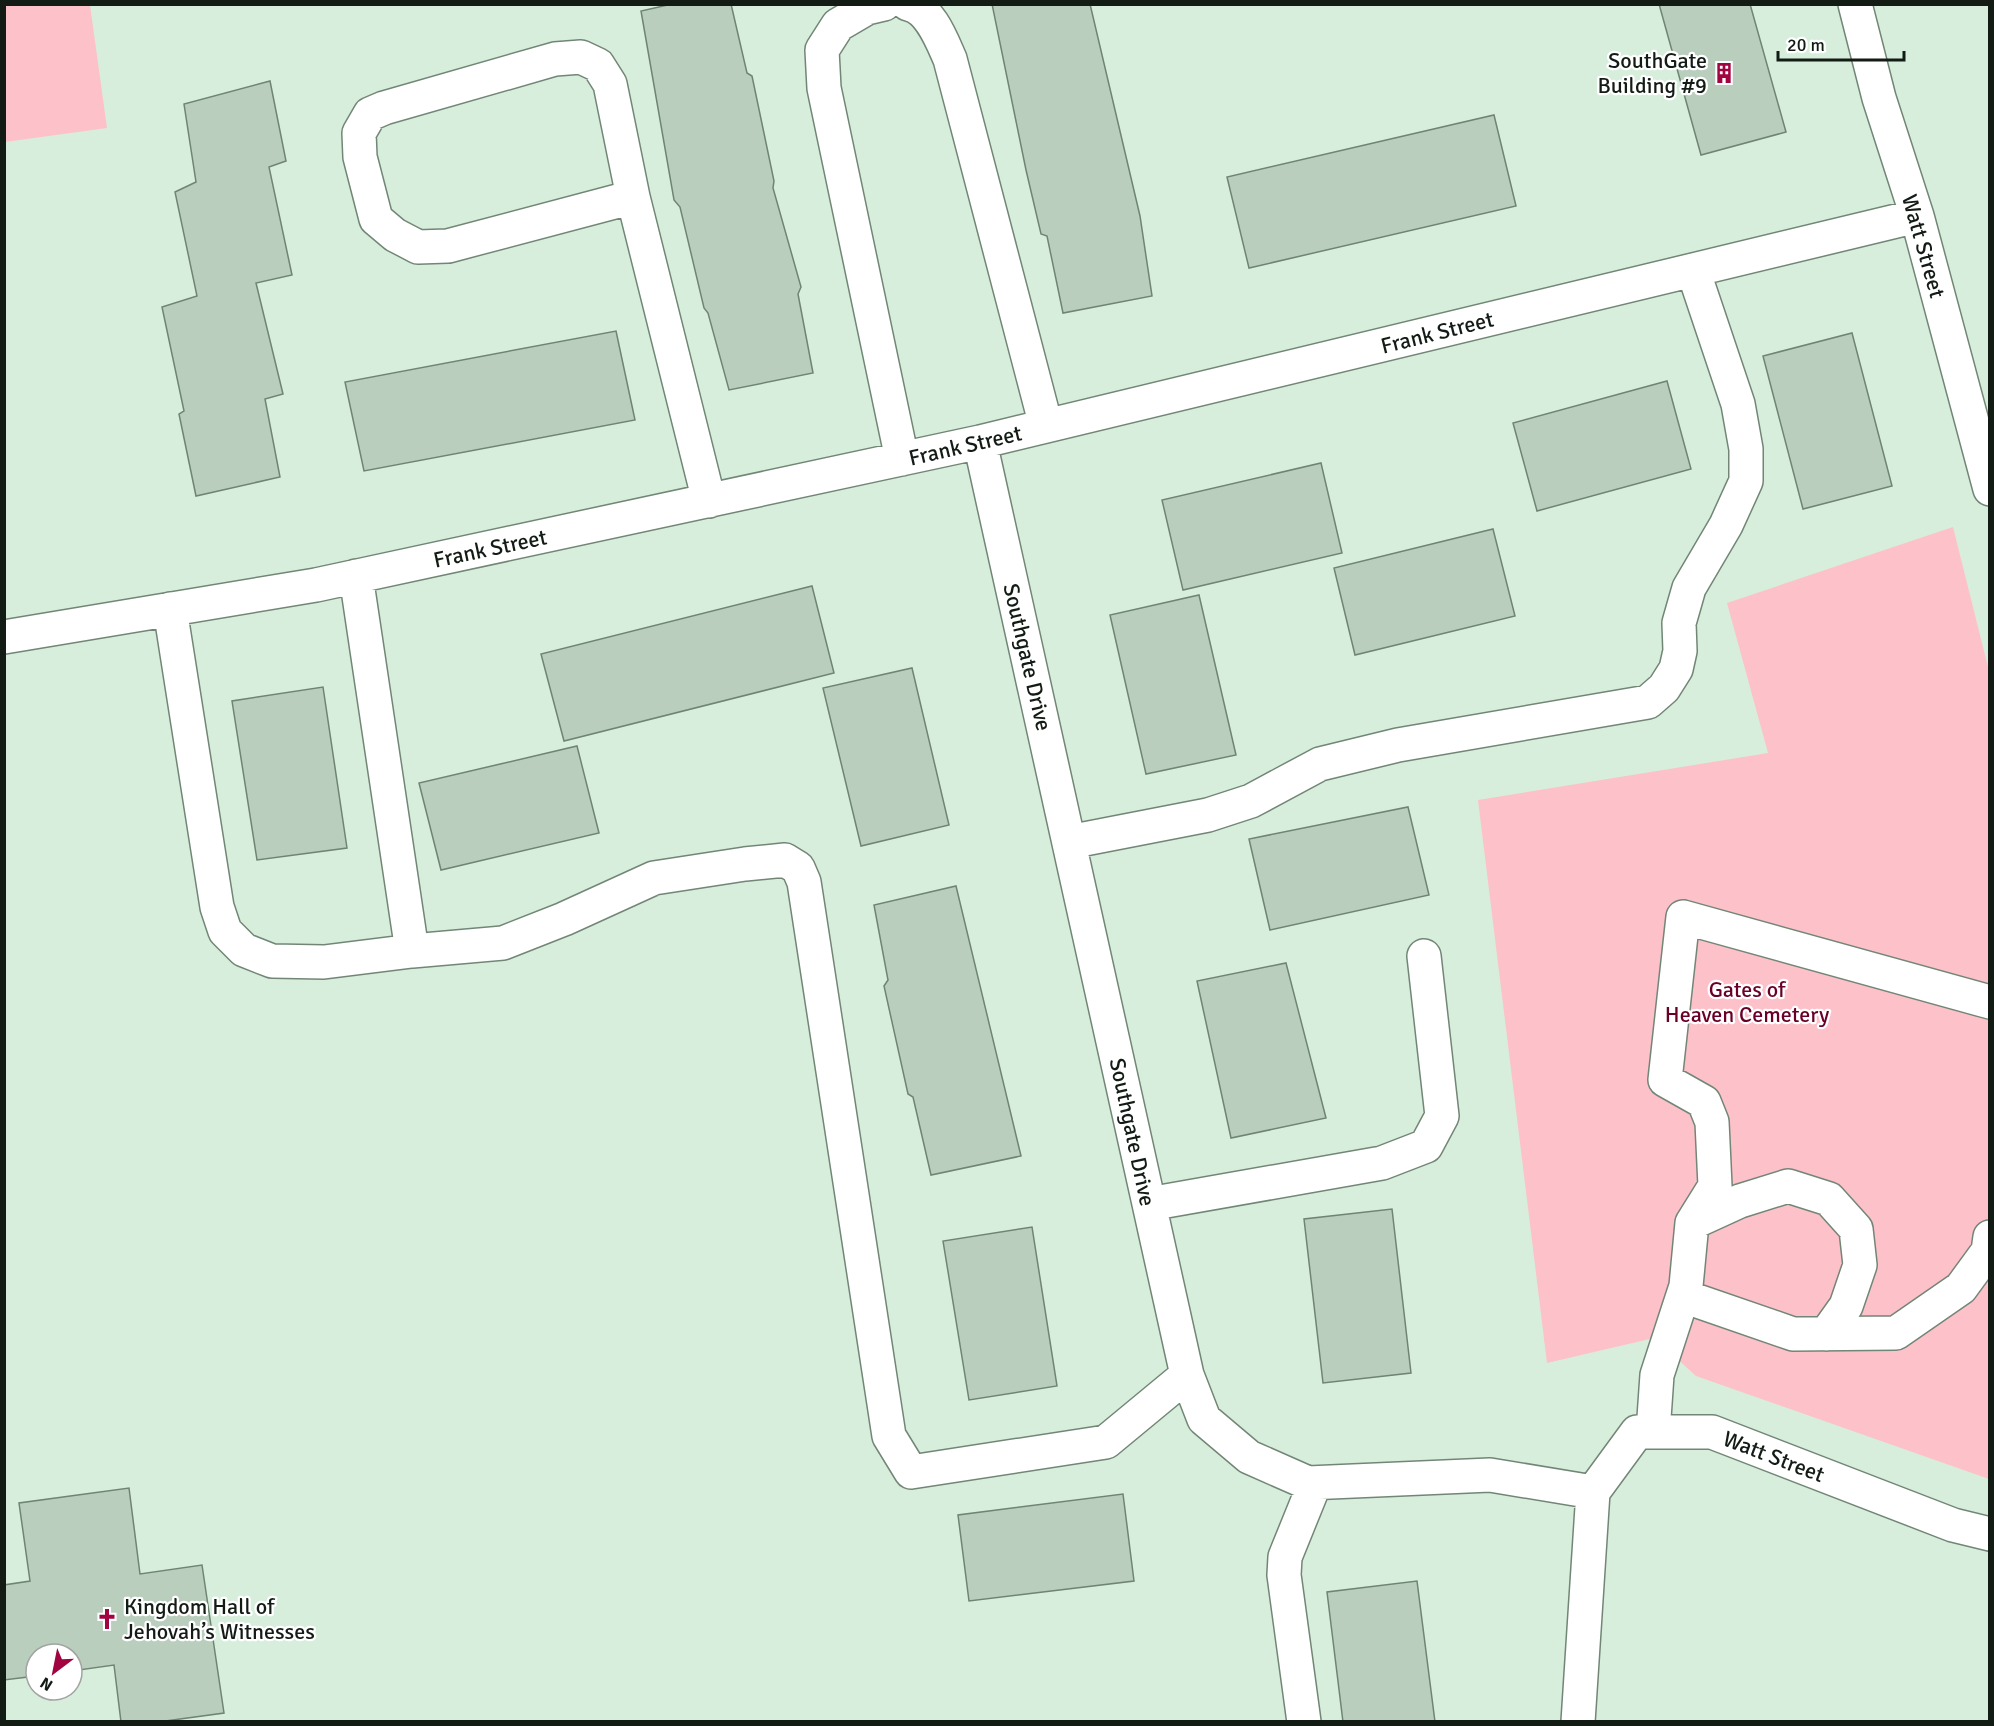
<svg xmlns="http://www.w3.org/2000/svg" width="1994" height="1726" font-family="Signika,sans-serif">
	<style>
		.green { fill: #fdc1c9 }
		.building { fill: #b9cebd; stroke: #708474; stroke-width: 1.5 }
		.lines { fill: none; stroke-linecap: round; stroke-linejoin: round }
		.minor-casing { stroke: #728676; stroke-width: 36 }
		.minor { stroke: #fff; stroke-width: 33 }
		.labels { text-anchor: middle; stroke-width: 4.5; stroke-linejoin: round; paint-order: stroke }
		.poi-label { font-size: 22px; fill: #131b15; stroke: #fff; text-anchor: end }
		.street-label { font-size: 22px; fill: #131b15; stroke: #fff }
		.park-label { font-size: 22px; fill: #6a0027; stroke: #fff }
	</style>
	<rect width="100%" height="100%" fill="#d8eedc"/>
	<path class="green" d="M4,5h86l17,123 -102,14z
		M1953,527l37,148 -1,804 -293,-103 -42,-38 -107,25 -69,-563 290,-47 -41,-150z"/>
	<path class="building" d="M672,4h59l16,69 5,3 22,105 -1,7 28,99 -3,7 15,79 -84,17 -21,-77 -4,-5 -24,-101 -6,-7 -33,-189z
		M992,4h98l50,212 12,80 -89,17 -16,-77 -6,-2 -15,-64z
		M1659,4h91l36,128 -85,23z
		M270,81l16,80 -17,6 23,108 -36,8 27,111 -18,5 15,78 -84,19 -17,-82 5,-3 -22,-104 35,-11 -22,-104 21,-10 -12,-78z
		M1494,115l22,91 -267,62 -22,-91z
		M616,331l19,89 -271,51 -19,-89z
		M1852,333l40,153 -89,23 -40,-153z
		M1667,381l24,88 -154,42 -24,-88z
		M1321,463l21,90 -159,37 -21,-90z
		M1493,529l22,87 -160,39 -21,-87z
		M812,586l22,87 -270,68 -23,-87z
		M1199,595l37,160 -90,19 -36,-159z
		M912,668l37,157 -88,21 -38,-158z
		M323,687l24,161 -90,12 -25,-159z
		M577,746l22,87 -158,37 -22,-87z
		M1408,807l21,88 -159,35 -21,-91z
		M956,886l65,270 -90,19 -18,-78 -5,-3 -24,-108 4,-6 -14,-75z
		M1286,963l40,155 -95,20 -34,-157z
		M1392,1209l19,164 -88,10 -19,-164z
		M1032,1227l25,159 -88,14 -26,-159z
		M129,1488l11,86 62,-9 22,148 -66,9h-37l-7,-57 -42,6v-17h-36v22l-32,4v-95l26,-4 -11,-78z
		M1123,1494l11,87 -165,20 -11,-86z
		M1417,1581l18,141h-92l-16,-130z"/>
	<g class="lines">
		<defs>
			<path id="minor" d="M884,4l-17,4 -29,17 -16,25 2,38 78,371
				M908,4c22,4 34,37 42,55l96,367
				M1855,4l24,94 38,118 73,273
				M633,197l-185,49 -30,1 -23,-12 -19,-16 -16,-62 -1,-24 11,-19 14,-6 171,-49 26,-2 17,8 12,19 23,113 76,304
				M980,442l207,933 17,44 45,38 59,26 182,-8 103,17
				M356,576l56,375 91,-8 61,-24 90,-41 91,-14 40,-4 13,8 6,14 85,554 22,36 195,-30 81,-67
				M170,609l47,298 8,24 19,19 28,11 52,1 88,-11
				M4,637l312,-52 664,-143 937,-226
				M1069,842l139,-27 43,-14 69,-37 78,-19 250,-43 16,-14 12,-19 4,-18 -1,-28 10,-35 37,-63 20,-44v-32l-8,-45 -45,-134
				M1149,1204l233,-41 44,-17 16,-30 -18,-160
				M1692,1223l48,-22 48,-15 41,13 27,30 4,36 -14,41 -20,28
				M1683,1296l110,38 103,-1 65,-45 27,-37 2,-14
				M1653,1432l4,-57 29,-89 6,-63 23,-37 -3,-64 -8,-20 -39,-22 18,-163 307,85
				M1304,1722l-20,-147 1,-18 30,-74
				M1578,1722l15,-230 44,-60h75l241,93 37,9"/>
		</defs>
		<use href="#minor" class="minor-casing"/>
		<use href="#minor" class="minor"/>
	</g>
	<defs>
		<symbol id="building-bare" viewBox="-9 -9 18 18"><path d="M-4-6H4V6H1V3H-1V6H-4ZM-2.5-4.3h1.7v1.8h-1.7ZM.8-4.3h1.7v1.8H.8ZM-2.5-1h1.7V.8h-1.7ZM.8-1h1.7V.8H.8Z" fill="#a10440" stroke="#fff" stroke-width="2.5" paint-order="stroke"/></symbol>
		<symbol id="church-bare" viewBox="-9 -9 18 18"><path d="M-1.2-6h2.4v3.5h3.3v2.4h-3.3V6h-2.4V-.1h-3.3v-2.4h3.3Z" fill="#a10440" stroke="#fff" stroke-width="2.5" paint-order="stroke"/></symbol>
	</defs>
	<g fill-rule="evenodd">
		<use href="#building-bare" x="1709" y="58" width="30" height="30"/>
		<use href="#church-bare" x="92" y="1604" width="30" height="30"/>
	</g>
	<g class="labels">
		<g class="poi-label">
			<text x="1707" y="68">SouthGate<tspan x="1707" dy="25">Building #9</tspan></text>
			<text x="124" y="1614" text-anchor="start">Kingdom Hall of<tspan x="124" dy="25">Jehovah’s Witnesses</tspan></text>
		</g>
		<g class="street-label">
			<text transform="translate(1924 246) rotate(74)" y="8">Watt Street</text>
			<text transform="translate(1437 332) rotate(-14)" y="8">Frank Street</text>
			<text transform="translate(965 445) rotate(-13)" y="8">Frank Street</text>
			<text transform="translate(490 548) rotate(-12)" y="8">Frank Street</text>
			<text transform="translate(1028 657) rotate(77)" y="8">Southgate Drive</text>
			<text transform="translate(1133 1132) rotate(78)" y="8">Southgate Drive</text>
			<text transform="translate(1774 1456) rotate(21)" y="8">Watt Street</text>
		</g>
		<g class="park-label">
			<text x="1747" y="997">Gates of<tspan x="1747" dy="25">Heaven Cemetery</tspan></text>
		</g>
	</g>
	<rect width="1994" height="1726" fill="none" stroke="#131b15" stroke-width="12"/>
	<g transform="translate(54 1672) rotate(212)"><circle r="28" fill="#ffffff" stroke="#a1a4a1" stroke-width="1.5"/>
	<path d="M0-4.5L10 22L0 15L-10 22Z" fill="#a10440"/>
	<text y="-9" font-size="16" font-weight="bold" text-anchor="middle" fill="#131b15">N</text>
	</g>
	<path d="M1778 51v9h126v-9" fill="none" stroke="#131b15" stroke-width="3"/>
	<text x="1787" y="51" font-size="18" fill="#131b15" stroke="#ffffff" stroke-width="4.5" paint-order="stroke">20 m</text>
</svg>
